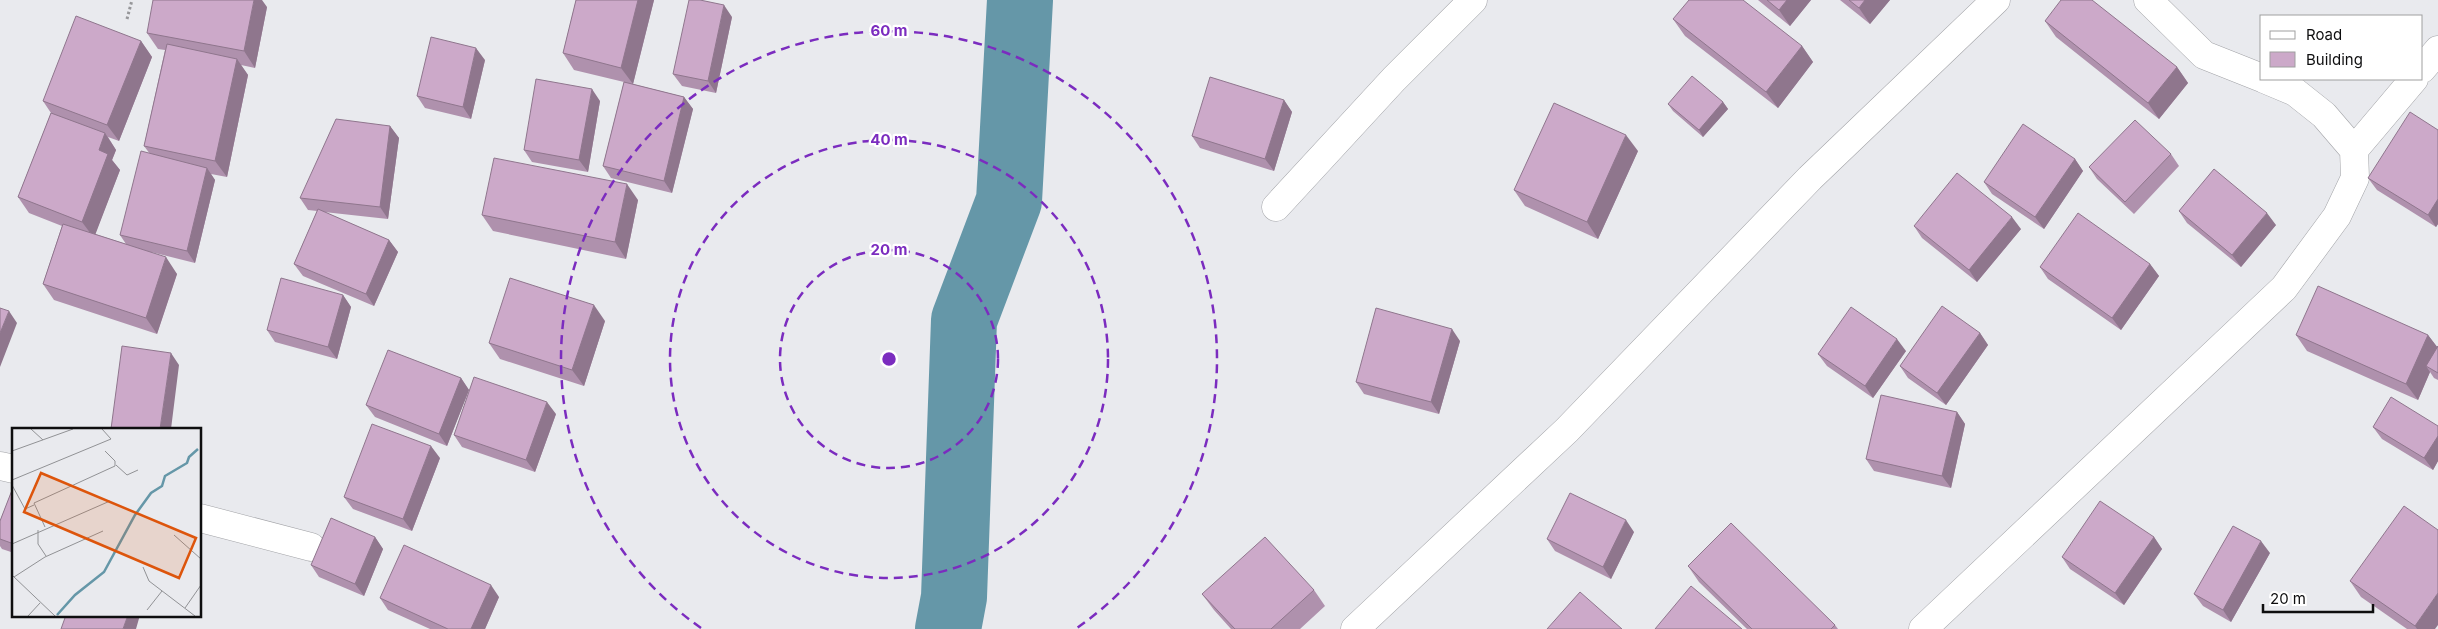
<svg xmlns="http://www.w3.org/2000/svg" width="2438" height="629" font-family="Inter,sans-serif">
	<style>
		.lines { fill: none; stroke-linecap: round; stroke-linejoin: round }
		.river { stroke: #6597a8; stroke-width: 66 }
		.street-casing { stroke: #a2a3a7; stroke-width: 29 }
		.path { stroke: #969699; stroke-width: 3; stroke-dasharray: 2.5 2.5; stroke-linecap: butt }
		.street { stroke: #fff; stroke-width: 28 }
		.wall { fill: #af91ad }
		.shaded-wall { fill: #8f768d }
		.building { fill: #cca9c9; stroke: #8f768d }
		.ring { fill: none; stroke: #7b2cbf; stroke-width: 2.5; stroke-dasharray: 9 6 }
		.inset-river { fill: none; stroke: #6597a8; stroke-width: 2.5 }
		.inset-road { fill: none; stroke: #919295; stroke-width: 1 }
		.view { fill: #dd550c; fill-opacity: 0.15; stroke: #dd550c; stroke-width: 2.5 }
		.inset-edge { fill: none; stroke: #0e0e0f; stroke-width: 2.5 }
		.centre { fill: #7b2cbf; stroke: #fff; stroke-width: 2.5 }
		.ring-label { font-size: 15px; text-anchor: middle; font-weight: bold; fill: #7b2cbf; stroke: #fff; stroke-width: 4.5; stroke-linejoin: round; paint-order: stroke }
	</style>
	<rect width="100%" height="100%" fill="#e9eaee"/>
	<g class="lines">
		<path class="river" d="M948,629l6,-32 10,-277 45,-119 11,-201"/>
		<defs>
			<path id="street" d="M2148,0l56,55 58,23
				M2422,69l16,-19
				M2354,150l60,-71
				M1276,207l118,-128 79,-79
				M0,466l14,3
				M200,518l111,29
				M1355,629l212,-199 243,-252 186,-178
				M1923,629l361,-341 53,-72 18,-38 -1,-28 -30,-35 -29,-23 -31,-13"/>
		</defs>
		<use href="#street" class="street-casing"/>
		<path class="path" d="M127,19l5,-19"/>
		<use href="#street" class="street"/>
	</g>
	<path class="wall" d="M576,0h78l-21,84 51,13 9,12 -21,84 -61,-15 -8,-12 21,-84 -50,-12 -11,-17z
		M1758,0h53l-21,26z
		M1840,0h50l-20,24z
		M267,7l-12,61 -14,-3 7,10 -21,102 -16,-3 4,6 -20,83 -44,-11 26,22 -20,60 -103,-34 -11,-16 19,-58 -33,-13 -11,-16 33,-84 -8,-12 98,-60 11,16 -33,84 -11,-4 8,13 -4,10 8,10 -25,64 31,10 -6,-9 30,-81 -6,-8 21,-96 -7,-1 -11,-16z
		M732,17l-16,76 -34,-7 -9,-12z
		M1673,19l129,27 11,16 -35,46 -93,-72z
		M2045,21l132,46 11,16 -29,36 -103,-82z
		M485,60l-14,59 -46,-11 -8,-12z
		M1284,100l8,12 -18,59 -74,-23 -8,-12z
		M600,101l-12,71 -56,-10 -8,-12z
		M1723,102l5,7 -25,28 -30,-26 -5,-7z
		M390,126l9,12 -11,81 -64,-7 65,28 9,12 -24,54 -71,-30 -9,-12 23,-53 -9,-1 -8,-12z
		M2438,130v94l-2,3 -59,-37 -9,-12z
		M1638,151l-40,88 -73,-33 -11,-16z
		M2171,154l8,12 -45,48 -37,-35 -8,-12z
		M2075,159l8,12 -39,58 -52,-35 -8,-12z
		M638,200l-12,59 -133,-28 -11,-16z
		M2179,211l97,14 -35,42 -54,-44z
		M1914,226l107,3 -44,53 -55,-44z
		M2150,264l9,12 -38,54 -73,-51 -8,-12z
		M343,295l8,12 -14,52 -62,-17 -8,-12z
		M605,321l-21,65 -84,-27 -11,-16z
		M1980,333l8,12 -42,60 -38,-27 -8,-12z
		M2296,335h132l9,12 1,-1v34l-4,-2 -4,-6 -12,28 -111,-49z
		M1460,341l-21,73 -75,-20 -8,-12z
		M1906,351l-33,47 -46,-32 -9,-12z
		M461,378l8,12 -22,56 -72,-29 -9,-12z
		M1957,412l8,12 -14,64 -77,-17 -8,-12z
		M556,414l-21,58 -73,-25 -8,-12z
		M2438,426v35l-5,9 -51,-31 -9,-12z
		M440,458l-28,73 -59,-22 -9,-12z
		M14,485v68l-12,-4 -2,-3v-25z
		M1634,532l-23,47 -56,-28 -8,-12z
		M375,537l8,12 -19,47 -45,-19 -8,-12z
		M2154,537l8,12 -38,56 -54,-36 -8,-12z
		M2270,553l-39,69 -28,-16 -9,-12z
		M1688,566l147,59 3,4h-91l-48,-47z
		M2350,581l85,48h-28l-46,-32z
		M1314,590l11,16 -25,23h-69l-17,-19 -12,-16z
		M499,597l-14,32h-55l-42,-19 -8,-12z"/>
	<path class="shaded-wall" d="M254,0h8l5,7 -12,61 -11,-17z
		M638,0h16l-21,84 -12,-16z
		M1787,0h24l-21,26 -11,-16z
		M1865,0h25l-20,24 -11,-16z
		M724,5l8,12 -16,76 -8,-12z
		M141,41l11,16 -33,84 -12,-16z
		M1802,46l11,16 -35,46 -12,-16z
		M476,48l9,12 -14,59 -8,-12z
		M237,59l11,16 -21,102 -12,-16z
		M2177,67l11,16 -29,36 -11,-16z
		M592,89l8,12 -12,71 -9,-12z
		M684,97l9,12 -21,84 -8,-12z
		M1284,100l8,12 -18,59 -9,-12z
		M1723,102l5,7 -25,28 -4,-7z
		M390,126l9,12 -11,81 -8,-12z
		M105,133l11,17 -4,10 8,10 -26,68 -12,-16 17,-72z
		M1626,135l12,16 -40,88 -11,-17z
		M2075,159l8,12 -39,58 -9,-12z
		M207,168l8,12 -20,83 -8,-12z
		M627,184l11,16 -12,59 -11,-17z
		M2438,199v25l-2,3 -8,-12z
		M2267,213l9,12 -35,42 -9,-12z
		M2012,217l9,12 -44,53 -8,-12z
		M389,240l9,12 -24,54 -8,-12z
		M166,257l11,17 -20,60 -11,-16z
		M2150,264l9,12 -38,54 -9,-12z
		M343,295l8,12 -14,52 -9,-12z
		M594,305l11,16 -21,65 -12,-16z
		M9,311l8,12 -17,44v-34z
		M1452,329l8,12 -21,73 -8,-12z
		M1980,333l8,12 -42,60 -9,-12z
		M2428,335l10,13 -12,18 4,6 -12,28 -12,-16z
		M1897,339l9,12 -33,47 -8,-12z
		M171,353l8,12 -8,64h-11z
		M461,378l8,12 -22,56 -8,-12z
		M547,402l9,12 -21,58 -9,-12z
		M1957,412l8,12 -14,64 -9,-12z
		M2438,436v25l-5,9 -9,-12z
		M431,446l9,12 -28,73 -9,-12z
		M1626,520l8,12 -23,47 -8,-12z
		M375,537l8,12 -19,47 -9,-12z
		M2154,537l8,12 -38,56 -9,-12z
		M2261,541l9,12 -39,69 -8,-12z
		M491,585l8,12 -14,32h-14z
		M2438,593v32l-3,4h-18l-2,-3z
		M128,615h12l-4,14h-13z"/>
	<path class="building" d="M153,0h101l-10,51 -97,-18z
		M576,0h62l-17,68 -58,-15z
		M689,0h11l24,5 -16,76 -35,-7z
		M1689,0h54l59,46 -36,46 -93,-73z
		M1767,0h20l-8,10z
		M1849,0h16l-6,8z
		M2061,0h31l85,67 -29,36 -103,-82z
		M76,16l65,25 -34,84 -64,-24z
		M431,37l45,11 -13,59 -46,-11z
		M167,44l70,15 -22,102 -71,-15z
		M1692,76l31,26 -24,28 -31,-26z
		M1210,77l74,23 -19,59 -73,-23z
		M536,79l56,10 -13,71 -55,-10z
		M624,82l60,15 -20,84 -61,-15z
		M1554,103l72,32 -39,87 -73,-32z
		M2410,112l28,18v69l-10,16 -60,-37z
		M51,113l54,20 -6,17 9,4 -26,68 -64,-25z
		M336,119l54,7 -10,81 -80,-9z
		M2135,120l36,34 -46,48 -36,-35z
		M2023,124l52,35 -40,58 -51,-35z
		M141,151l66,17 -20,83 -67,-16z
		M494,158l133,26 -12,58 -133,-27z
		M2214,169l53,44 -35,42 -53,-44z
		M1957,173l55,44 -43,53 -55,-44z
		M318,209l71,31 -23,54 -72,-30z
		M2078,213l72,51 -38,54 -72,-51z
		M63,224l103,33 -20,61 -103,-34z
		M281,278l62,17 -15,52 -61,-17z
		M510,278l84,27 -22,65 -83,-27z
		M2318,286l110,49 -22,49 -110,-49z
		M1942,306l38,27 -43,60 -37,-27z
		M1851,307l46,32 -32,47 -47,-32z
		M0,308l9,3 -9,22z
		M1376,308l76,21 -21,73 -75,-20z
		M122,346l49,7 -11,76h-49z
		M2438,346v27l-12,-7z
		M388,350l73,28 -22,56 -73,-29z
		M474,377l73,25 -21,58 -72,-25z
		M1881,395l76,17 -15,64 -76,-17z
		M2391,397l47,29v10l-14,22 -51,-31z
		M372,424l59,22 -28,73 -59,-22z
		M14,485v59l-14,-5v-18z
		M1570,493l56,27 -23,47 -56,-28z
		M2100,501l54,36 -39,56 -53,-36z
		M2404,506l34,24v63l-23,33 -65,-45z
		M331,518l44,19 -20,47 -44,-19z
		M1731,523l104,102 -4,4h-79l-64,-63z
		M2233,526l28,15 -38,69 -29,-16z
		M1265,537l49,53 -43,39h-36l-33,-35z
		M404,545l87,40 -20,44h-23l-68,-31z
		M1691,586l51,43h-87z
		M1580,592l42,37h-75z
		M66,615h62l-5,14h-62z"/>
	<g class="ring">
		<circle cx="889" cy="359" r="109"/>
		<circle cx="889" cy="359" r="219"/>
		<path d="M701 628A328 328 0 1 1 1077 628"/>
	</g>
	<g transform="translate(12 428)">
		<rect width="189" height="189" fill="#e9eaee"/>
		<path class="inset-river" d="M45,187l18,-20 29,-23 31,-57 16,-22 11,-7 3,-10 22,-13 2,-6 9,-8"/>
		<path class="inset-road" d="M19,1l12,11M0,23l61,-22M104,37l11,10 11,-5M0,52l99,-41 -9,-10M0,57l13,24 9,-4M33,99l-11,-24 81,-37v-5l-10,-10M26,102v14l8,12M162,107l27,24M0,116l98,-43M131,139l6,14 46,35M1,148l42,40M2,149l31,-20 58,-26M173,180l16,-23M135,182l15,-19M16,188l12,-13"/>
		<path class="view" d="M29,45l155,65 -17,40 -155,-66z"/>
		<rect width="189" height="189" class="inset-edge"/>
	</g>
	<circle cx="889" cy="359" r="8" class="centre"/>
	<g class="ring-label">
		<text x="889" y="36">60 m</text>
		<text x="889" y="145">40 m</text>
		<text x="889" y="255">20 m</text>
	</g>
	<rect x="2260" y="15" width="162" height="65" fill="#ffffff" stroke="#9f9f9f"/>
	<rect x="2270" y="31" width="25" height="8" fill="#ffffff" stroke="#9f9f9f"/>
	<text x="2306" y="40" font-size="15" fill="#0e0e0f">Road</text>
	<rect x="2270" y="52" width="25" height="15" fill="#cca9c9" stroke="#9f9f9f"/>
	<text x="2306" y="65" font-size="15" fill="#0e0e0f">Building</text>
	<path d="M2263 604v8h110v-8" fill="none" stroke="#0e0e0f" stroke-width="2.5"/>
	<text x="2270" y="604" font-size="15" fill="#0e0e0f" stroke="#ffffff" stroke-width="4" paint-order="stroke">20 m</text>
</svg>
